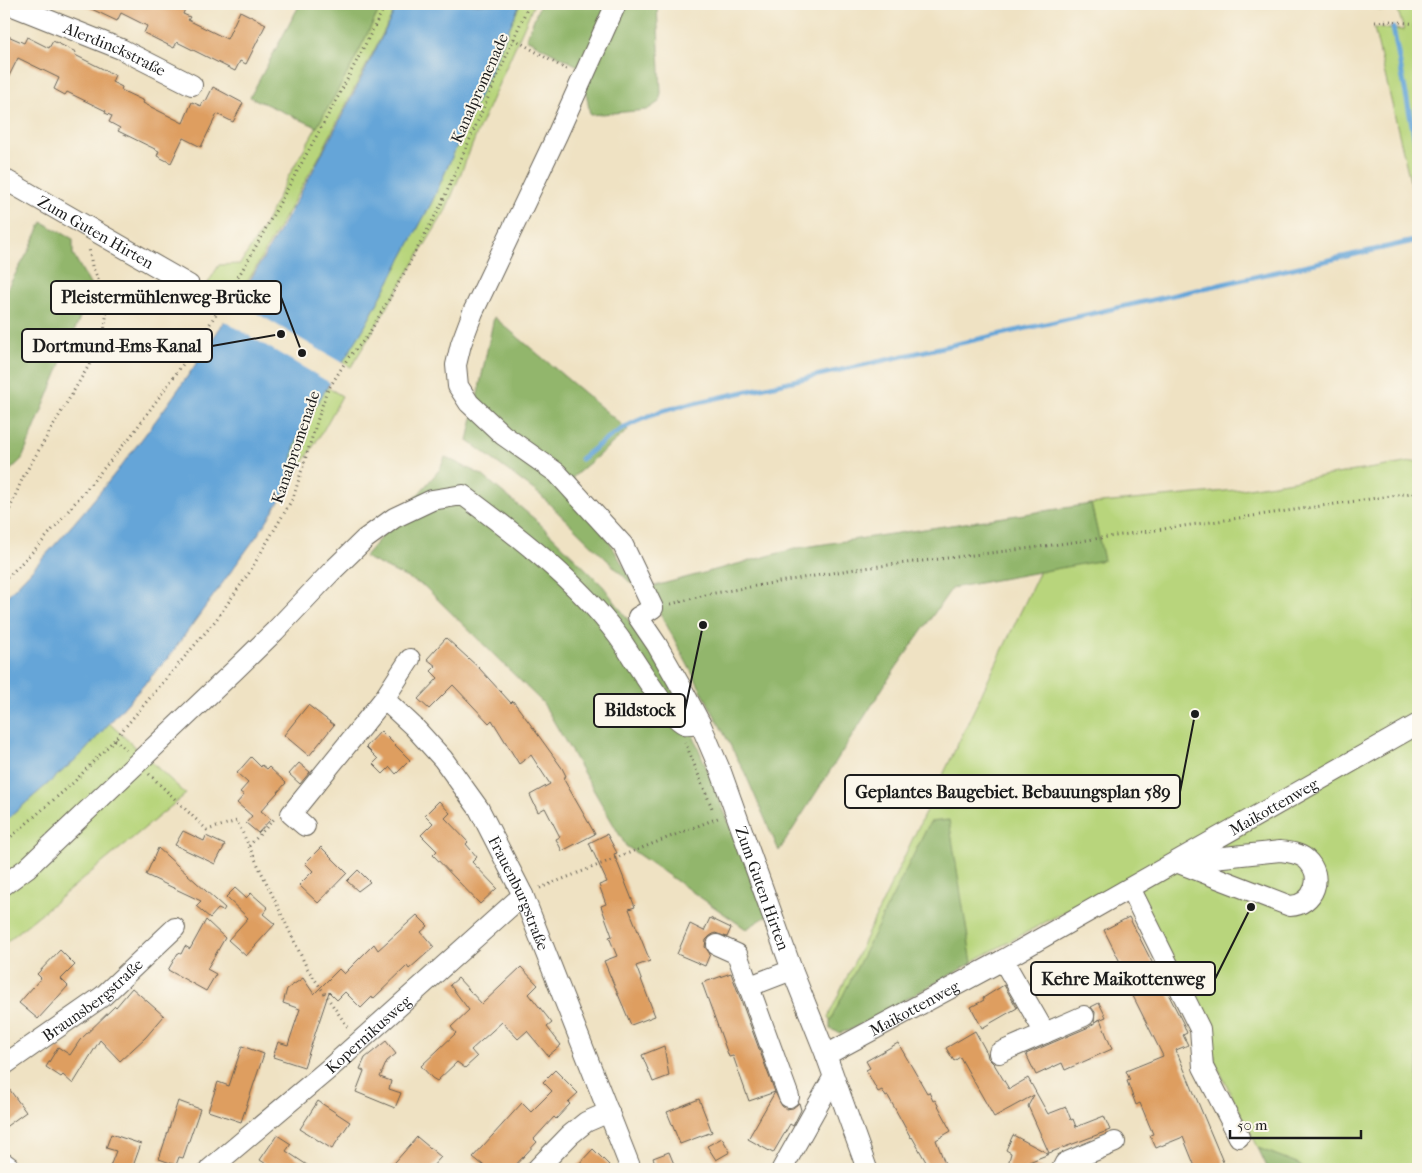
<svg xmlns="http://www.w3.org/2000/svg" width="1422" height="1173" font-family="'IM FELL French Canon',serif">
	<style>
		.green { fill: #b8d57c; stroke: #6a784c }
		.forest { fill: #92b66c; stroke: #576944 }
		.water { fill: #65a5d8; stroke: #40607a }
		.pier { fill: #efe2c3 }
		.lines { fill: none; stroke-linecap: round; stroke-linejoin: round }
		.stream { stroke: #65a5d8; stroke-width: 5 }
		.building { fill: #de9e60 }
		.minor-casing { stroke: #666156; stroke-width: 22 }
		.path { stroke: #666156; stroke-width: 3; stroke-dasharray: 1 4; stroke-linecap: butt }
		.minor { stroke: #fff; stroke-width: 20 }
		.labels { text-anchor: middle; stroke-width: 4; stroke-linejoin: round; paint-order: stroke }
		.street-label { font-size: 16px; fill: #1c1c1c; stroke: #fbf7ec }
		.leader { fill: none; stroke: #1c1c1c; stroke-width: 2 }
		.callout-dot { fill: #1c1c1c; stroke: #fbf7ec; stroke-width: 2 }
		.callout { fill: #fbf7ec; stroke: #1c1c1c; stroke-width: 2 }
		.callout-label { font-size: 18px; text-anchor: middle; font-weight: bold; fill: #1c1c1c }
	</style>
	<rect width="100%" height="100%" fill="#fbf7ec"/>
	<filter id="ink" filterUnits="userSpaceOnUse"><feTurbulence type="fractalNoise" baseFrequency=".02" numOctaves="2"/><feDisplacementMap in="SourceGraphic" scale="10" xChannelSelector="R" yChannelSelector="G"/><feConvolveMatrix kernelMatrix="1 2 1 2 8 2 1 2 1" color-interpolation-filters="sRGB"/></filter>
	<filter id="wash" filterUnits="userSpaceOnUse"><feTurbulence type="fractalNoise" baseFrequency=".0096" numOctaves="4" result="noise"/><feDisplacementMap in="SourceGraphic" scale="20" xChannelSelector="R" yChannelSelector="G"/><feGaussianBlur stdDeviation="1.12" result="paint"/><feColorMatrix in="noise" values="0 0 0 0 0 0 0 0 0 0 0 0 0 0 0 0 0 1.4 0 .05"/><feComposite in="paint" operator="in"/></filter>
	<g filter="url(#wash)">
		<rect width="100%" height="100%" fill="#efe2c3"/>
		<path class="green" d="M382,4h16l-79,153 -65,114 -17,27 -29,-15 11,-18 21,-1 22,-34 26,-53 64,-112z
			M520,4h14l-57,129 -31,77 -95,157 -9,-5 22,-34 68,-126z
			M1377,4h41v211l-44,-187 30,2 -6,-19 -20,-1z
			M327,387l15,9 -18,33 -42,68c9,-17 8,-37 14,-56 7,-19 20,-37 31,-54z
			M1418,461v708h-149l-55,-109 1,-3 -86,-180 -289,156 -12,-16 221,-465 51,-7 -9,-41 145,-14z
			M109,723l77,71 -182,150v-122l78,-68z"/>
		<path class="forest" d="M300,4h82l-30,61 -35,62 -67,-30z
			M540,4h117l4,89 -2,9 -12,8 -57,5 -8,-47 -56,-29z
			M42,222l31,17v15l19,34 -70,171 -18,17v-182l24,-42z
			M494,317l134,113 -56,48 65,111 -98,-95 -71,-53z
			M445,457l37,18 55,46 66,65 44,59 33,58 87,213 -21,13 -120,-83 -83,-143 -119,-117 -60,-29 76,-88z
			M1091,504l13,56 -152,28 -61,87 -112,176 -34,-78 -98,-185 151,-40z
			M949,820l23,143 -122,67 -10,3 -10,-4v-8l100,-199z
			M1258,1148l39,15 7,6h-36z"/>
		<path class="water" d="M398,4h122l-88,198 -68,126 -64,103 -6,18 -7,38 -5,10 -23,36 -91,125 -86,96 -78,68v-223c78,-79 151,-172 212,-265 68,-103 128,-219 182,-330z"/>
		<path class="pier" d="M234,300l110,64 -12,20 -110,-64z"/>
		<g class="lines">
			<path class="stream" d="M1387,4l1,3
				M1393,28l25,128
				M581,459c32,-27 55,-41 96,-52l741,-167"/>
		</g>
		<g id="blocks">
			<path class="building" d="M81,4h106l-4,10 7,3 -2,3 39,19 13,-28 26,13 -20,40 -6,-3 -5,10 -58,-29 -3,6 -30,-15 3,-7 -26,-13 -4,8z
				M4,36l3,1 1,-1 16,7 3,-6 22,11 4,-7 23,11 -1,3 40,20 -3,7 10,5 -1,3 23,11 -1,2 40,20 9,-21 9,4 3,-6 2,1 7,-14 30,16 -10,19 -16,-8 -16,33 -18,-9 -12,25 -14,-7 2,-5 -41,-20 2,-3 -11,-6 3,-6 -7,-3 1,-2 -39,-19 -2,3 -11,-6 5,-11 -41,-20 -14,28z
				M446,638l33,30 32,35 2,-2 15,20 34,47 4,8 -3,2 32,56 -33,17 -6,-12 4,-2 -15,-29 -7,4 -8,-17 20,-11 -19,-29 -12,9 -27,-44 -3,3 -36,-38 -24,24 -11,-10 20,-21 -7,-7 5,-5 -9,-7z
				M308,705l26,20 -25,31 -25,-21z
				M381,731l29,29 -14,14 -6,-7 -7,7 -10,-10 5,-5 -12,-12z
				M251,757l10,10 1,-2 5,4 2,-2 17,16 -25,28 10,8 -13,14 -12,-10 6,-7 -15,-13 7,-8 -4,-3 8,-9 -11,-10z
				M299,763l11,9 -10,12 -11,-10z
				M439,801l11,12 -5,5 23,24 -2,2 11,13 -5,5 25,26 -17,16 -47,-49 4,-4 -16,-16 12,-12 -8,-8z
				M183,831l21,10 2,-5 19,9 -10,19 -40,-19z
				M607,834l10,19 -3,1 21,53 -6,2 21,52 -14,5 19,50 -24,9 -27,-64 13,-5 -8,-19 3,-1 -11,-30 5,-2 -7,-19 8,-3 -18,-39z
				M321,847l26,26 -29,30 -19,-18 14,-14 -8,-8z
				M158,848l67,60 -2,3 -5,-2 -8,9 -14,-12 5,-5 -55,-26z
				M358,870l12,12 -12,9 -11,-10z
				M235,888l11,10 5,-5 17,15 -5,6 12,10 -29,32 -18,-16 20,-22 -22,-21z
				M417,915l11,11 -7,6 13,15 -25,22 -2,-3 -34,33 -1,-2 -11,11 -16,-16 -8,8 -8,-8 -25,75 -31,-10 5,-15 10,3 12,-36 -17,-6 4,-14 16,-11 11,16 25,-25 5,5 30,-30 4,6z
				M1129,917l54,106 4,10 -4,2 5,10 -12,5 50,119h-30l-13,-32 -27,11 -6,-13 3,-1 -13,-31 -4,2 -9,-24 3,-1 -4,-9 37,-15 -30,-60 3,-2 -32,-64z
				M710,918l21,10 -4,9 -12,-4 -5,3 -4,4 -1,7 5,7 -5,12 -28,-12 13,-30 14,7z
				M206,920l19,18 -18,31 9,5 -10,17 -38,-21 10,-17 3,1 4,-8 5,3z
				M60,950l15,15 -14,14 7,7 -30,33 -19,-16 22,-25 -4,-4z
				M521,967l17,18 -9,9 23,29 -5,4 14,18 -13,11 -21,-25 -9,8 -16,-17 -31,28 6,7 -12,11 -8,-6 -20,19 -5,-3 -11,-12 35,-33 -5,-6 18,-17 -19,-25 8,-7 24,26z
				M731,973l44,119 -26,9 -16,-45 -4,1 -27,-74z
				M1004,985l13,23 -35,20 -11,-21 13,-7 -1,-2z
				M132,988l32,28 -18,21 -26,24 -20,-21 -27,44 -10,-9 -2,2 -15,-10 12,-20 12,8 10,-15 35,-34 1,1z
				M1099,1003l7,14 -12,5 1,-10 -4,-5z
				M1100,1019l12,30 -47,21 -3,-7 -26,12 -10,-21 63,-27z
				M975,1031l12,22 1,5 6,6 15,25 19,-11 20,36 18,-7 5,13 2,-1 3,8 28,-11 6,14 -61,23 -21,-47 6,-11 -40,22 -34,-60 -6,4 -8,-13z
				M386,1041l10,13 -9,7 -7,16 11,4 -2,8 12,4 -6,15 -39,-16 8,-21 -4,-2 5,-11z
				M898,1043l29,50 2,-1 4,9 2,-1 12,22h-1l5,9 -15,9 11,29h-17l-18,-32 -1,1 -23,-42 -2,1 -4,-7 -4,2 -12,-22 4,-2 -4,-7z
				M242,1046l22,8 -23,68 -33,-11 10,-29 11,4z
				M664,1046l5,30 -16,6 -11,-27z
				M555,1070l23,23 -10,9 2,2 -14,15 -2,-2 -20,22 3,3 -25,27h-24l-15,-12 49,-54 9,9 21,-21 -9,-9z
				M4,1082l22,30 -22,16z
				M775,1092l7,14 4,3 7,-1 6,-5 2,7 -8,16 -3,-2 -17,29 -25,-14z
				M699,1099l13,33 -32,12 -13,-32z
				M178,1101l22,8 -17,49 -4,-1 -3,8 -17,-6z
				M318,1101l32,21 -18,27 -32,-20z
				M111,1134l30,10 -9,25h-23l7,-18 -10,-3z
				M277,1135l14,9 -5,7 27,18h-39l-14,-9z
				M1013,1135l36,19 -20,8 14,7h-36l4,-16 -5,-3z
				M417,1137l24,20 -11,12h-41z
				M722,1138l8,14 -14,8 -9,-14z
				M593,1149l20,20h-39z
				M669,1152l7,17h-18l-5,-11z"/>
		</g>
	</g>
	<g filter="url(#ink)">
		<use href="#blocks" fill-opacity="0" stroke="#666156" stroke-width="1"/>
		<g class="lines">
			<defs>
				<g id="minor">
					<path id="s1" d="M8,4l113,45 71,36"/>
					<path id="s2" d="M616,4l-59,131 -84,177 -12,32 -5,21 2,21 11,17 34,32 54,38 66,72 30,63 -15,9 19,28 24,42 19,36 21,49 71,198 34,85 41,114"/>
					<path id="s3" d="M4,179l185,106"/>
					<path id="s4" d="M384,699l30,28 29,32 36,50 44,86 108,274"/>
					<path d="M305,826l-14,-12 93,-115 26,-40"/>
					<path d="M1280,851c9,1 19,2 26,8 19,17 8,46 -16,47l-114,-44z"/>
					<path d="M4,885l23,-17 208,-198 40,-39 56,-59 34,-33 29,-21 38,-18 31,-5c55,41 114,86 155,141 12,16 51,84 67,88 4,1 11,-1 15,-1"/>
					<path d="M1130,888l70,141 3,38 36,70"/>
					<path d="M717,945l20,9 52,143"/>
					<path d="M1003,960l42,73"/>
					<path d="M750,986l42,-16"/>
					<path d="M999,1053l85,-37"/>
					<path id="s5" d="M826,1055l177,-95 415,-236"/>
					<path id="s6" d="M4,1065l99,-69 72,-68"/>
					<path d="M4,1163l8,6"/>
					<path id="s7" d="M210,1169l121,-102 192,-172"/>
					<path d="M537,1169l33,-34 16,-13 23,-10"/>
					<path d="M782,1169l51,-91"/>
					<path d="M1062,1169l3,-6 50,-21"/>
				</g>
			</defs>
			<use href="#minor" class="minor-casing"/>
			<path class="path" d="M1375,22l14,-1 29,3
				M514,39l53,31
				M4,523l19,-46 69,-117 12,-28 3,-21 -5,-23 -10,-22 -3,-18
				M4,581l38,-39 89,-106 68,-94 51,-85 89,-162 47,-91
				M671,604l38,-10 146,-25 177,-21 386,-56
				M115,739l11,11
				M685,742l27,66
				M149,774l58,56 30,-9 70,147 42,61
				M4,843l69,-60 42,-44 101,-119 33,-47 44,-75 33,-105 22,-35 19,-21 36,-62 38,-70 88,-201
				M249,846l25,-27
				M540,888l178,-70"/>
			<use href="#minor" class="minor"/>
		</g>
	</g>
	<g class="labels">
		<g class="street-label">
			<text dy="6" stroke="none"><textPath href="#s1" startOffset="116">Alerdinckstraße</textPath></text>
			<text transform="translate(479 88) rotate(-66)" y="6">Kanalpromenade</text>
			<text dy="6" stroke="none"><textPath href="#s3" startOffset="106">Zum Guten Hirten</textPath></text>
			<text transform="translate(295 447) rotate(-71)" y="6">Kanalpromenade</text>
			<text dy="6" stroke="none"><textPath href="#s5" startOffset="512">Maikottenweg</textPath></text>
			<text dy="6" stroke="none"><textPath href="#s2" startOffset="1034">Zum Guten Hirten</textPath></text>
			<text dy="6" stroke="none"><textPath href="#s4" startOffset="239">Frauenburgstraße</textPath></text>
			<text dy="6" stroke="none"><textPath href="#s6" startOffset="110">Braunsbergstraße</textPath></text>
			<text dy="6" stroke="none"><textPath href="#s5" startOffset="100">Maikottenweg</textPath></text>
			<text dy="6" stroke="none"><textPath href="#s7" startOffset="208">Kopernikusweg</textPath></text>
		</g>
	</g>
	<path class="leader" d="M302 353L281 297M281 334L212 346M703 625L685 710M1195 714L1180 792M1251 907L1215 979"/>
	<g class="callout-dot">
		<circle cx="302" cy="353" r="5"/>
		<circle cx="281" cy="334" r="5"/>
		<circle cx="703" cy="625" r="5"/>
		<circle cx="1195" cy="714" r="5"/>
		<circle cx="1251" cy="907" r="5"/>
	</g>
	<g class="callout">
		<rect x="51" y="281" width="230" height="33" rx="5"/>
		<rect x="22" y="329" width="190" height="33" rx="5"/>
		<rect x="594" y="694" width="91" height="33" rx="5"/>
		<rect x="845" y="775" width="335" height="33" rx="5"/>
		<rect x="1031" y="962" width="184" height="33" rx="5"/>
	</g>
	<g class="callout-label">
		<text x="166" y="303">Pleistermühlenweg-Brücke</text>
		<text x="117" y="352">Dortmund-Ems-Kanal</text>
		<text x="640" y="716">Bildstock</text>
		<text x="1013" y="798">Geplantes Baugebiet. Bebauungsplan 589</text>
		<text x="1123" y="985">Kehre Maikottenweg</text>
	</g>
	<rect width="1422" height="1173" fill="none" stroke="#fbf7ec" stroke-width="20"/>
	<path d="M1230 1130v8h131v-8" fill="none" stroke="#1c1c1c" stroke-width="2.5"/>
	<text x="1237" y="1130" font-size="15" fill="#1c1c1c" stroke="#fbf7ec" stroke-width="4" paint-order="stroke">50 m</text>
</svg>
